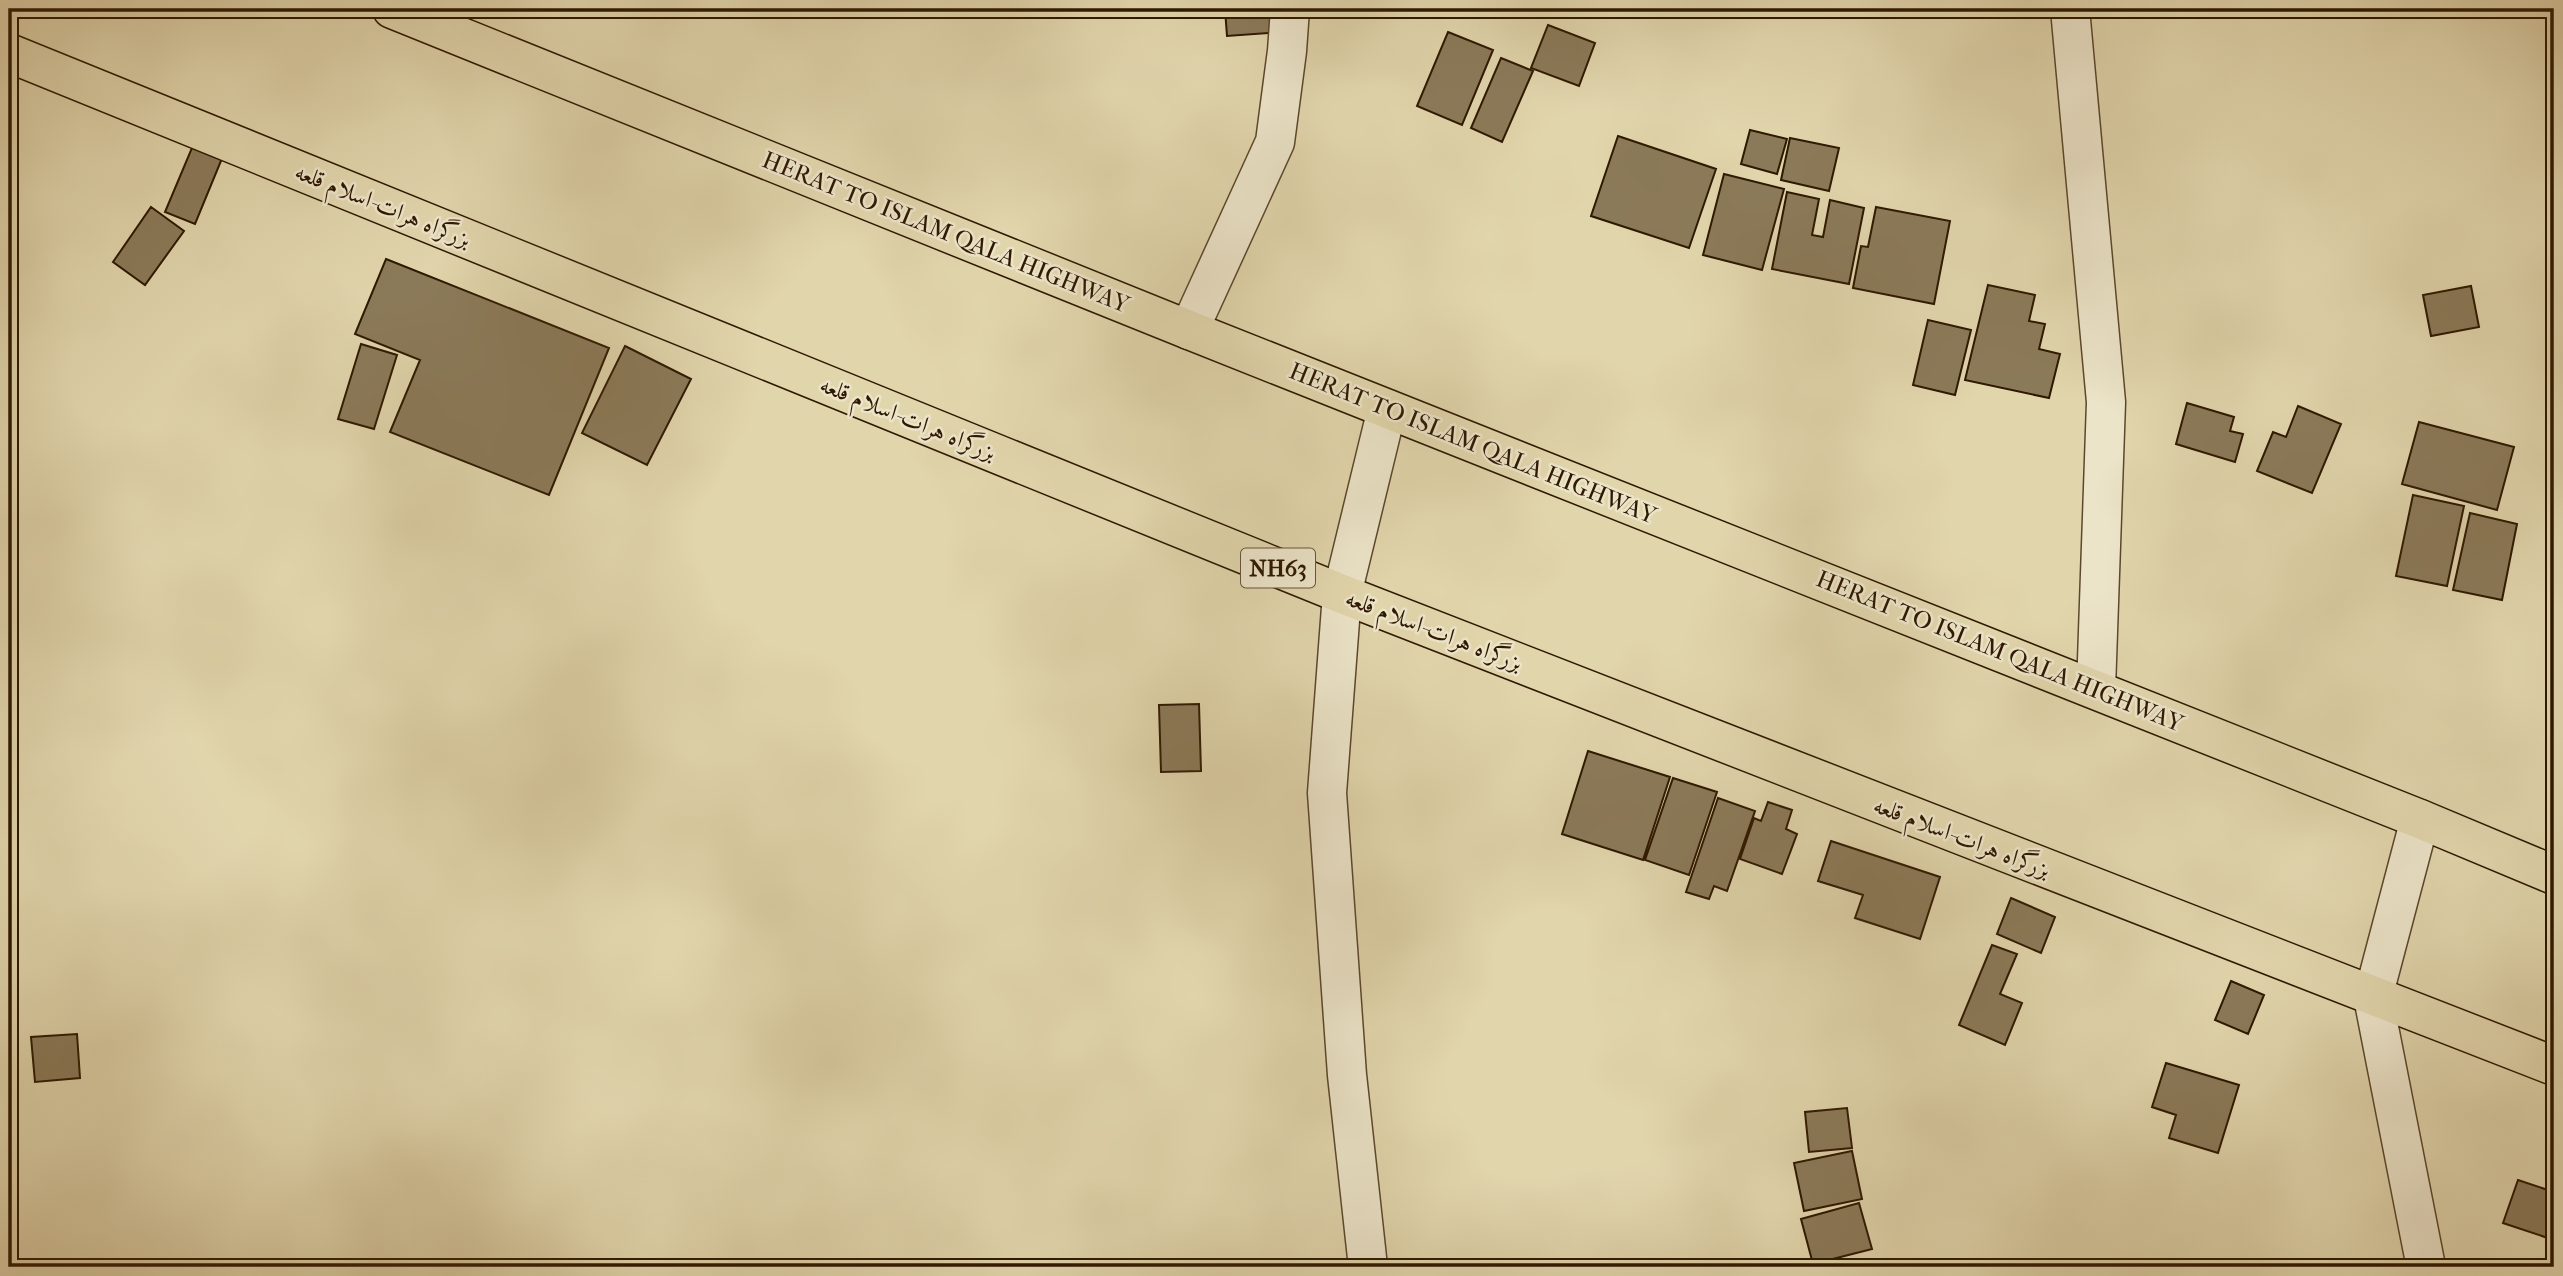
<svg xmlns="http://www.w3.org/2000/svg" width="2563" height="1276" font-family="'IM FELL French Canon',Amiri,serif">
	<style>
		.building { fill: #8b7a59; stroke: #2e1800; stroke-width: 2 }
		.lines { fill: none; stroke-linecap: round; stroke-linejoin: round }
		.minor-casing { stroke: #5b472b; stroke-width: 41 }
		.highway-casing { stroke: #2e1800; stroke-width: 41 }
		.minor { stroke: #ece4c9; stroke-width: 38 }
		.highway { stroke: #e1d5ac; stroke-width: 38 }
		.labels { text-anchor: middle; stroke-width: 5; stroke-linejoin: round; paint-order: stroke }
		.shield { fill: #ece4c9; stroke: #67553c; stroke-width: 2 }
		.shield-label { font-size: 23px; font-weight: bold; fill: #2e1800 }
		.street-label { font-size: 24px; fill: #2e1800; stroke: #ece4c9 }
	</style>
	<rect width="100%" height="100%" fill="#e1d5ac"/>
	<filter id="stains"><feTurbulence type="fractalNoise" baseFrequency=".00286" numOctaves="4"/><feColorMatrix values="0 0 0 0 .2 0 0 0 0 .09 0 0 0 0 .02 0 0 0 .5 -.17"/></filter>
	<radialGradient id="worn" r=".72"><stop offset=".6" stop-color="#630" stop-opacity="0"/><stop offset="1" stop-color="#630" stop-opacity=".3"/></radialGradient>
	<path class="building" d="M1225,9h54l2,23 -54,4z
		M1548,25l47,18 -16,43 -48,-18z
		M1448,32l45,18 -31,75 -45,-19z
		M1501,58l32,13 -31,71 -31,-14z
		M1750,130l37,9 -10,35 -36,-10z
		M1618,136l98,33 -27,79 -98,-32z
		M1790,138l49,10 -10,43 -48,-11z
		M194,143l29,13 -28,68 -30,-12z
		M1724,174l60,15 -22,81 -59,-15z
		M1787,192l32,7 -7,36 11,2 7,-37 34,8 -15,76 -77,-15z
		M151,207l33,24 -39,54 -32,-23z
		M1876,207l74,14 -16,83 -81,-16 8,-42 7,1z
		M386,259l223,89 -60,147 -159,-63 30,-72 -65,-26z
		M1988,285l47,10 -6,26 16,3 -6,25 21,5 -11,44 -84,-18z
		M2471,286l8,41 -48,9 -8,-41z
		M1928,320l43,10 -16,65 -42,-10z
		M361,344l36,11 -23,74 -36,-10z
		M625,346l66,33 -44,86 -65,-32z
		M2187,403l47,14 -4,14 13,3 -8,28 -59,-18z
		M2298,406l43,18 -29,69 -55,-22 16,-39 13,5z
		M2419,422l95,25 -17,63 -95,-26z
		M2413,495l51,11 -17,80 -51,-10z
		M2470,513l47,11 -15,76 -49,-10z
		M1199,704l2,67 -40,1 -2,-67z
		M1588,751l82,26 -27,83 -81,-26z
		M1673,778l44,14 -28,83 -44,-15z
		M1718,798l37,13 -28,80 -13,-5 -5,13 -23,-7z
		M1768,802l24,8 -6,19 11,5 -15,40 -42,-15 14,-41 7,3z
		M1831,841l109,36 -20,62 -65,-21 8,-23 -45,-14z
		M2011,898l44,19 -14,36 -44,-19z
		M1992,945l25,9 -17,40 22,9 -17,42 -46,-20z
		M2231,981l33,14 -16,39 -33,-14z
		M77,1034l3,44 -45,4 -4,-45z
		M2166,1063l73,22 -21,68 -49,-15 7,-23 -24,-8z
		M1847,1108l5,40 -43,4 -4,-40z
		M1852,1151l10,48 -58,12 -10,-48z
		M2518,1180l36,12v48l-51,-17z
		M1859,1203l13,46 -59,15 -12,-45z"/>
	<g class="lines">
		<defs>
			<path id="minor" d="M2070,9l36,393 -10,287
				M1189,330l86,-188 12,-91 3,-42
				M2420,819l-47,178 53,270
				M1368,1267l-21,-192 -20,-282 15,-199 45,-185"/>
			<path id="highway" d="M392,9l797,321 1231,489 134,56
				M9,53l1333,541 1212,472"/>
		</defs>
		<use href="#minor" class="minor-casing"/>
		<use href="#highway" class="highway-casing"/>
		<use href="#minor" class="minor"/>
		<use href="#highway" class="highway"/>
	</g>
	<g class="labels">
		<rect class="shield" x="1241" y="548.5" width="74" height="39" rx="5"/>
		<g class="shield-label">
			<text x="1278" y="576">NH63</text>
		</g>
		<g class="street-label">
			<text transform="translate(383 205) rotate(22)" y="8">بزرگراه هرات-اسلام قلعه</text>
			<text transform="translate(946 232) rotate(22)" y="8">HERAT TO ISLAM QALA HIGHWAY</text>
			<text transform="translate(908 418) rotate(22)" y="8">بزرگراه هرات-اسلام قلعه</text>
			<text transform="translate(1473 443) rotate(22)" y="8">HERAT TO ISLAM QALA HIGHWAY</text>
			<text transform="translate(1434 630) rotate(21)" y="8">بزرگراه هرات-اسلام قلعه</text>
			<text transform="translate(2000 651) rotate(22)" y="8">HERAT TO ISLAM QALA HIGHWAY</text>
			<text transform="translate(1962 837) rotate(21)" y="8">بزرگراه هرات-اسلام قلعه</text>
		</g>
	</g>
	<rect width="2563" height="1276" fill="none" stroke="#e1d5ac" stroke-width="35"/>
	<rect x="10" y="10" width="2542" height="1255" fill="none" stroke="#2e1800" stroke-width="3.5"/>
	<rect x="18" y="18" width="2528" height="1241" fill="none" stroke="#2e1800" stroke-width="2"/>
	<rect width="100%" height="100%" filter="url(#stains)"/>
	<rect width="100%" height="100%" fill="url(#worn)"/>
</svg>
